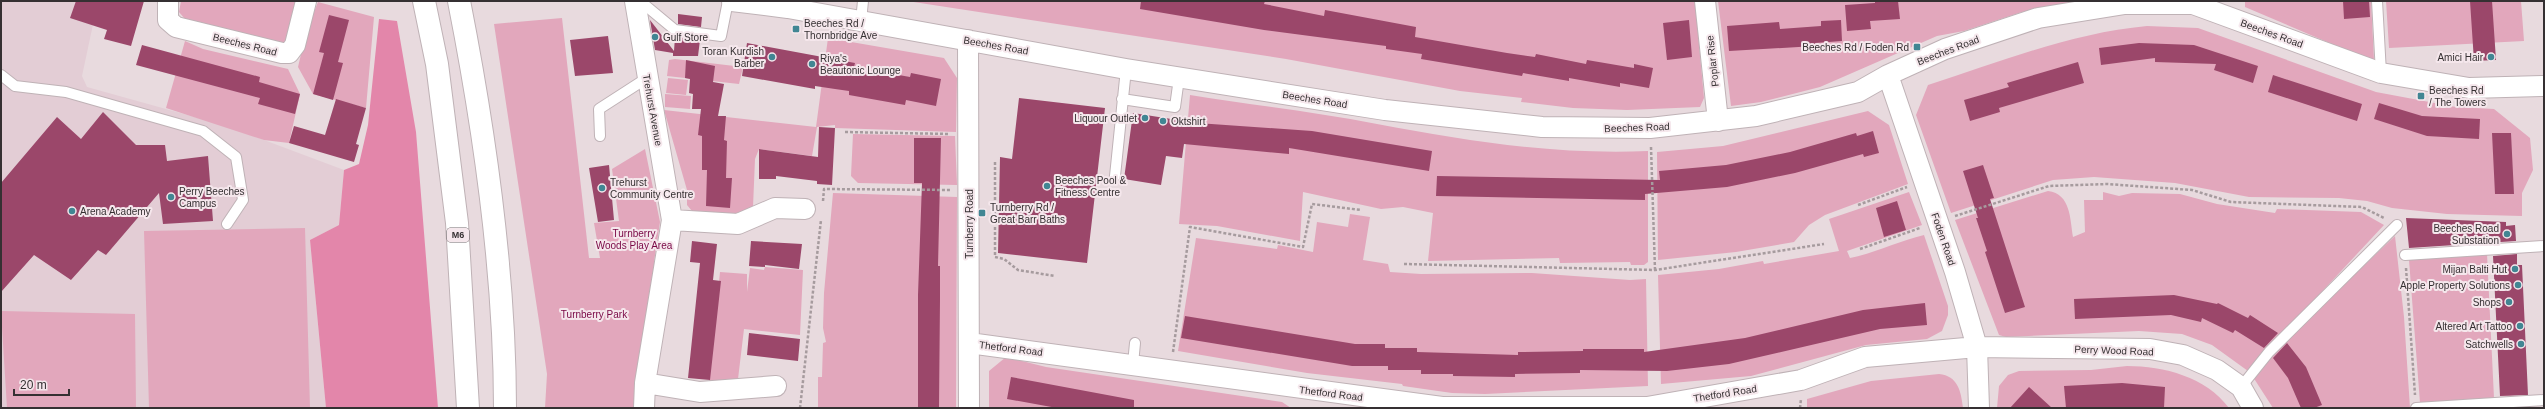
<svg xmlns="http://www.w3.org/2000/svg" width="2545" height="409" font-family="Arial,sans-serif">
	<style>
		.built { fill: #e3cdd5 }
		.green { fill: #e2a7bc }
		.forest { fill: #e386aa }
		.building { fill: #9b476a }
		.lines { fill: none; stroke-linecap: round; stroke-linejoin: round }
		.service-casing { stroke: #bfb2b6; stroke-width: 12 }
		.minor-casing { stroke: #bfb2b6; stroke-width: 22 }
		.motorway-casing { stroke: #bfb2b6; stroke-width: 24 }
		.path { stroke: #a69b9e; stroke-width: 2.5; stroke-dasharray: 3 2; stroke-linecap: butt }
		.service { stroke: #fff; stroke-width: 10 }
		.minor { stroke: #fff; stroke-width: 20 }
		.motorway { stroke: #fff; stroke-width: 22 }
		.poi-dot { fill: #418693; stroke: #f5e7ec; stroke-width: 1.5 }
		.labels { text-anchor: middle; stroke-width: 4; stroke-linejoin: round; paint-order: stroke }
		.shield { fill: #f5e7ec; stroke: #6f676a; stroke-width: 1 }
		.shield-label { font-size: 9px; font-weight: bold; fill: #353032 }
		.poi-label { font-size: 10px; fill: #353032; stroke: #f5e7ec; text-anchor: start }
		.street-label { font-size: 10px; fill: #353032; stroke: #f5e7ec }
		.park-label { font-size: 10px; fill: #790745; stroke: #f5e7ec }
	</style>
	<rect width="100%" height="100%" fill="#e8dade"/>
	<path class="built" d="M1,1h97l-16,75 5,11 140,39 117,44 -5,55 -29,15 16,168h-325z"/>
	<path class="green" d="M181,1h115l-8,41 -8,3 -95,-26 -6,-7z
		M907,1h788l9,97 -4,9 -73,3 -54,-2 -52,-6 1,-4 -62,-7 -174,-32z
		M1718,1h390l-86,11 -58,19 -27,5 -117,51 -59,15 -30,4z
		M2245,1h126l3,59 -28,-10 -101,-43z
		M2386,1h135l3,40 -135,7z
		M318,2l56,15 -8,91 -53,-14 -15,-27 9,-38z
		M562,18l27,240h11l-6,-35 25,-2 -7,-52 33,-20 15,73 -6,40 4,1 -23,145h-90l2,-34 -53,-350z
		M2147,26l51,2 178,64 80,15 38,2 36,29 3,32 -11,23v23l-75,-2 -55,-6 -25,-7 -28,-3 -90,-1 -74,-14 -81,-6 -41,3 -102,33 -35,-98 12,-30c72,-23 143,-52 219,-59z
		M828,38l116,20 13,20 -1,54 -121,-4v-3l-18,2 -5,29 -53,-7 -4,10 -2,48 -19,7 -42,-3 -5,-6v-15l-23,-80 152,17z
		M185,41l18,8 85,20 12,25 -11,49 -25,-3 -98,-32z
		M675,59l68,8 -4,17 -72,-8 2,-16z
		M668,78l20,2 -2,15 -20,-2z
		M665,94l26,2 -1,13 -25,-2z
		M1190,95c62,10 125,17 187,29 90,17 178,31 271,27v111l-4,3h-13l-1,-3 -70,1 -1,-5 -131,3 5,-48 -30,-6 -22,2 -78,-17 -3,49 -83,-15 -38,-2z
		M1868,111l21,14 19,59 -83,31 -16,10 -15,17 -58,10 -78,8 -1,-108 66,-6z
		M853,134l102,2 2,49 -99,-2 -7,-7z
		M2048,191c23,3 22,28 25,46l12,-5 -1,-32h19v-8l16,4 13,-3 48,1 37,10 58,9 2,-4 84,3 23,13 -136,146 -36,-26 -30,-11 -43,-3 -133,6 -7,-2 -44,-115z
		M1909,192l13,33 -75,26 3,7c25,-5 49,-17 74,-23l24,71v9l-6,16 -15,8 -61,6 -115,31 -90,8 -3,-109 61,-6 44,-8 1,3 75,-13 -10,-32z
		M833,193l124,4 -1,211h-138v-31h4l1,-34 3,-1 -3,-14 1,-35z
		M1350,214l20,3 -7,43 25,4 2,8 31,2 111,-1 98,7 16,-1 2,107 -163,8 -33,-1 -49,-7 -1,-2 -95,-11 -129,-22 18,-113 81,11 1,-4 35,7 4,-30 31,5z
		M305,228l5,180h-161l-5,-177z
		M2395,236l9,81 6,91h-137l-20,-31 18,-23z
		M2487,254l7,144 -74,5 -11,-143z
		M765,267l38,3 -3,65 -56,-6 -6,50 -29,3 11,-110 27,2v18l3,-24 14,2z
		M1,311l134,3 1,94h-129z
		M1006,357l40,10 236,35 9,6h-302v-37z
		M2127,366c37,0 79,11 102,42h-232l2,-22 9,-11 11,-4 72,-1z
		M1939,374c19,2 22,17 24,34h-156v-9l64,-18z"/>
	<path class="forest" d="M379,19l18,2 19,111 22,276h-112l-16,-168 29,-15 5,-55 15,-6 9,-39z"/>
	<path class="building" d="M76,1h68l-13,45 -27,-7 3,-9 -37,-12z
		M1141,1h124l-1,3 60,12 1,-6 91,17 -1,10 92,16 28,4 1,-3 50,10 1,-4 47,8v-4l19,4 -4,20 -29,-5v4l-51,-9v3l-46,-8 -1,3 -101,-17 1,-5 -36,-5v-3l-122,-16 -124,-21z
		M1875,1h23l2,18 -30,2 1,8 -24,2 -2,-26 30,-2z
		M2343,1h26l1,16 -26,2z
		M2470,1h22l4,59 -22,1z
		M678,14l24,3 -1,10 -23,-3z
		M329,15l20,5 -11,42 5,1 -10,37 -20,-6 11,-41 -5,-1z
		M650,20l24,31 1,-14 25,3 -2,16h-25v-3l-18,-3z
		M1689,20l3,37 -25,3 -4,-37z
		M1841,20l1,21 -27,2v3l-86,5 -2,-25 52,-4 1,7 41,-3v-5z
		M608,36l5,37 -38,3 -5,-36z
		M747,43l108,20 -1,4 56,10 1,-4 30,6 -5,27 -30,-6 -1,5 -56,-10v-4l-14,-2 -20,-3v3l-73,-13z
		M2139,43l55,2 64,21 -5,17 -39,-13 2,-6 -61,-2v-4l-54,7 -2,-17z
		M142,45l118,32 -1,5 41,12 -5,20 -37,-10 2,-6 -124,-33z
		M686,60l29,6 -2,16 11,2 -6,32h8l-2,24 3,1 -1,37h6l-2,30 -24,-2 1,-36h-5v-34l-4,-1 3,-26h-9l1,-15 -4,-1 1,-14 -5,-1z
		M2078,62l6,21 -85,25 1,4 -30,9 -6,-21 45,-13 -2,-4z
		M2273,75l89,29 -5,17 -89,-29z
		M1019,98l86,10 -18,155 -89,-10 2,-96 12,2z
		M336,99l30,9 -10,36 3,1 -5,17 -65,-19 5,-17 31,9z
		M2379,103l43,13 58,3 -1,20 -52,-3 -53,-17z
		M103,112l33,33h29l2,16 41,-5 5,65 -50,3 -4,-31 -53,62 -8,-5 -27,30 -37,-25 -33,37v-109l56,-66 24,22z
		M1133,113l64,10 115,8 120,20 -3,20 -140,-23v6l-105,-10 -2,14 -16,-2 -5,29 -37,-6z
		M819,127l16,1 -3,57 -15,-1v-3l-41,-5v3h-17v-30l59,8z
		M1873,131l6,22 -15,4 -1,-3 -68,19 -68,14 -82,7v6l-209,-4 1,-20 223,4 -1,-9 67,-6 64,-13 66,-19 1,3z
		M2492,133h19l3,61h-19z
		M914,138h27l-3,128h2v33l-1,109h-21v-113l4,-112h-8z
		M609,165l5,55 -16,2 -9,-54z
		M1983,165l11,33 -4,1 35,108 -20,6 -20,-61 2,-1 -11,-33h2l-15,-47z
		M1897,201l9,29 -22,7 -8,-29z
		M2406,218l100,4v4l9,-1 1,16 -107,7z
		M692,241l25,3 -4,36 8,1 -11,99 -22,-2 12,-115 -10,-1z
		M751,241l51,3 -3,25 -34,-4v2l-16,-1z
		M2517,254v11h5l6,130 -28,1 -7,-140z
		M2174,295l43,9 1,-1 30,15 2,-3 28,18 -14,15 -29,-18 -2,3 -31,-15 -1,4 -30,-7 -96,4 -1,-20z
		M1925,303l2,22 -47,4 -151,35 -62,7 -87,-1v3l-65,1v3l-62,-1v-2h-32v-4h-33v-4h-36l-171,-28 4,-22 170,28h30v4h32v4l101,3v-3l65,-1v-2h61v3l101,-14 118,-28z
		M749,333l51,6 -2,22 -51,-6z
		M2287,343l19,24 16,38 -8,3h-13l-13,-30 -15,-20z
		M1011,377l123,23v8h-77l-50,-9z
		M2122,383l43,4 -1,21h-98l-2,-22z
		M2029,387l23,21h-42z"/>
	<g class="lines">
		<defs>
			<path id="service" d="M640,1l35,29 46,6 7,-35
				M2377,1l4,72
				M861,21l2,-20
				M1,75l14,11 51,6 137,39 33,26 7,43 -16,24
				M1122,99l53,8 4,-29
				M600,136l-1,-27 48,-31
				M1115,176l11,-107
				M2405,255l139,-9
				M1133,364l2,-21
				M2241,387l28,-35 128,-127
				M2416,408l128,-8"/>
			<path id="minor" d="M168,1v19l8,7 106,26h7l6,-8 11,-44
				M635,1l37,219 -27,163 -1,25
				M732,1l56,7 338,61 259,41 157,17 108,1 106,-12 102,-24 30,-17 57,-26 93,-31 87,-14h68l188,69 88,15 75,-2
				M1705,1l13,120
				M968,40l1,368
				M1888,75l67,197 22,75 2,61
				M672,220l66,4 37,-16 30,1
				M969,343l473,64h205l154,-27 64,-23 112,-10 173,2 33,6 34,15 24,17 12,21
				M645,383l55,9 76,-6"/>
			<path id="motorway" d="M424,1l13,63 20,159 11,185
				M459,1c26,132 46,272 46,407"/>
		</defs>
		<use href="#service" class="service-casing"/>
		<use href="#minor" class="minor-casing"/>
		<use href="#motorway" class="motorway-casing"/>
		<path class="path" d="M845,132l105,2
			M1651,147l4,123
			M995,162v95l9,2 14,11 37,6
			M823,201l1,-12 127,1
			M1858,205l49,-18
			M1955,216l94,-30 58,-2 85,6 39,12 131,5 22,11
			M1860,249l60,-21
			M1404,264l251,6 169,-26
			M2406,268l9,127
			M1173,352l17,-125 113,20 9,-43 49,6
			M800,408l21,-188
			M1800,408l1,-9"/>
		<use href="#service" class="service"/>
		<use href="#minor" class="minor"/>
		<use href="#motorway" class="motorway"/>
	</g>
	<g class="poi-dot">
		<rect x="792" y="25" width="8" height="8" rx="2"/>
		<circle cx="655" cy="37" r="4"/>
		<rect x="1913" y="43" width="8" height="8" rx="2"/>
		<circle cx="772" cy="57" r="4"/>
		<circle cx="2491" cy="57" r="4"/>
		<circle cx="812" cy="64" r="4"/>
		<rect x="2417" y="92" width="8" height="8" rx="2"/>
		<circle cx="1145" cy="118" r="4"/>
		<circle cx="1163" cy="121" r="4"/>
		<circle cx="1047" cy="186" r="4"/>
		<circle cx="602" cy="188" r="4"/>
		<circle cx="171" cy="197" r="4"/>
		<circle cx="72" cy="211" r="4"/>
		<rect x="978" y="209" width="8" height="8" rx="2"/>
		<circle cx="2507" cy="234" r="4"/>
		<circle cx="2515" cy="269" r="4"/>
		<circle cx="2518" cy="285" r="4"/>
		<circle cx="2509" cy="302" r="4"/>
		<circle cx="2520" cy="326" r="4"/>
		<circle cx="2521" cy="344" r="4"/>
	</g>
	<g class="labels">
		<rect class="shield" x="447" y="228" width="22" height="14" rx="3"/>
		<g class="shield-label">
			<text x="458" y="238">M6</text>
		</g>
		<g class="poi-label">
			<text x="804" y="27">Beeches Rd /<tspan x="804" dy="12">Thornbridge Ave</tspan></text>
			<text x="663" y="41">Gulf Store</text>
			<text x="1909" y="51" text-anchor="end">Beeches Rd / Foden Rd</text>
			<text x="764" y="55" text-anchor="end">Toran Kurdish<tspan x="764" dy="12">Barber</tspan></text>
			<text x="2483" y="61" text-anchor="end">Amici Hair</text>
			<text x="820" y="62">Riya's<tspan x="820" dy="12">Beautonic Lounge</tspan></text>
			<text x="2429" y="94">Beeches Rd<tspan x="2429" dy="12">/ The Towers</tspan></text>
			<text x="1137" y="122" text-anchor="end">Liquour Outlet</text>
			<text x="1171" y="125">Oktshirt</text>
			<text x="1055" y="184">Beeches Pool &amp;<tspan x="1055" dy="12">Fitness Centre</tspan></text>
			<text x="610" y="186">Trehurst<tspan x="610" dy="12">Community Centre</tspan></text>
			<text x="179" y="195">Perry Beeches<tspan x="179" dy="12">Campus</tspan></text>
			<text x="990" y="211">Turnberry Rd /<tspan x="990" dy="12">Great Barr Baths</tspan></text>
			<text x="80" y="215">Arena Academy</text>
			<text x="2499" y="232" text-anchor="end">Beeches Road<tspan x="2499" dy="12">Substation</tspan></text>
			<text x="2507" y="273" text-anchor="end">Mijan Balti Hut</text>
			<text x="2510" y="289" text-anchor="end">Apple Property Solutions</text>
			<text x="2501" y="306" text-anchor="end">Shops</text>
			<text x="2512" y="330" text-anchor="end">Altered Art Tattoo</text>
			<text x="2513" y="348" text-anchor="end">Satchwells</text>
		</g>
		<g class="street-label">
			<text transform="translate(2272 33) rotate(20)" y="4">Beeches Road</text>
			<text transform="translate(245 44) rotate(14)" y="4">Beeches Road</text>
			<text transform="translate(996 45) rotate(10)" y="4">Beeches Road</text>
			<text transform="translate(1948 50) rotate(-21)" y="4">Beeches Road</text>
			<text transform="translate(1712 61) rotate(-96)" y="4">Poplar Rise</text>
			<text transform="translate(1315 99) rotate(9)" y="4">Beeches Road</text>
			<text transform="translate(653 110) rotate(80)" y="4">Trehurst Avenue</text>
			<text transform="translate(1637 127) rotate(-2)" y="4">Beeches Road</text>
			<text transform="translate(969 224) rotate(-90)" y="4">Turnberry Road</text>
			<text transform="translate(1944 239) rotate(71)" y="4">Foden Road</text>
			<text transform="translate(1011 348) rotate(7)" y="4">Thetford Road</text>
			<text transform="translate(2114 350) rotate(2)" y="4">Perry Wood Road</text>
			<text transform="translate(1331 393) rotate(7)" y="4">Thetford Road</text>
			<text transform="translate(1725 393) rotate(-9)" y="4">Thetford Road</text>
		</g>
		<g class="park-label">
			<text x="634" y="237">Turnberry<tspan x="634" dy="12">Woods Play Area</tspan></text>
			<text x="594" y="318">Turnberry Park</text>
		</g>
	</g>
	<rect width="2545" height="409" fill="none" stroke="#353032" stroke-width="4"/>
	<path d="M14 389v6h55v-6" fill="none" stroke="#353032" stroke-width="2"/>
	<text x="20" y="389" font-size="12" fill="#353032" stroke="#f5e7ec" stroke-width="3" paint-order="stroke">20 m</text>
</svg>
